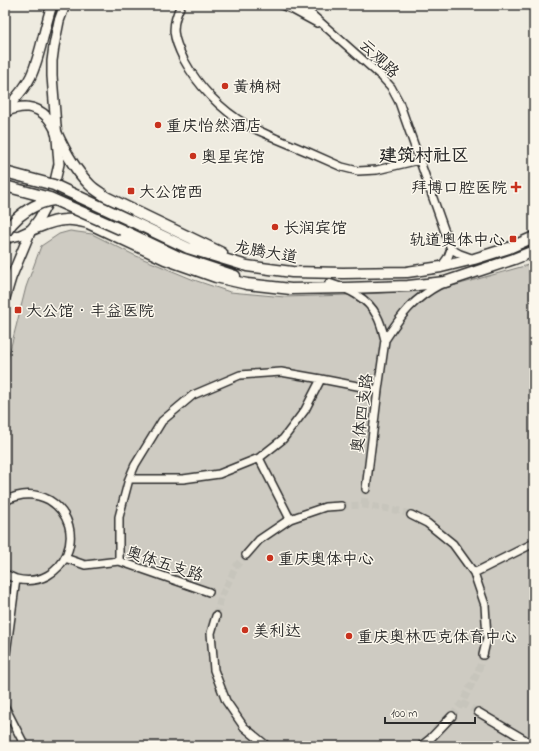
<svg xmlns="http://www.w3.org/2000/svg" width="539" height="751" font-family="'Indie Flower','LXGW WenKai TC',sans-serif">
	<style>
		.green { fill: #cecbc2; stroke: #7c7b76 }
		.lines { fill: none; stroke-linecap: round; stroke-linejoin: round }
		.minor-tunnel { stroke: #c7c5bc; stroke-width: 7; stroke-dasharray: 7 3.5; stroke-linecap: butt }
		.minor-casing { stroke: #2b2b2b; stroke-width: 10 }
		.major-casing { stroke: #2b2b2b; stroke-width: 12 }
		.highway-casing { stroke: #2b2b2b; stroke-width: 13 }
		.minor { stroke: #fbf7ec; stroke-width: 7 }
		.major { stroke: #fbf7ec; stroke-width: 9 }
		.highway { stroke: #fbf7ec; stroke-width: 10 }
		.highway-bridge-casing { stroke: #2b2b2b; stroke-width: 13; stroke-linecap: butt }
		.highway-bridge { stroke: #fbf7ec; stroke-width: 10 }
		.poi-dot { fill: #c8321e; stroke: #fbf7ec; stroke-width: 1.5 }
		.labels { text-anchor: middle; stroke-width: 3; stroke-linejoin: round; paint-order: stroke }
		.street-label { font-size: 16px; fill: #2b2b2b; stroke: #fbf7ec }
		.poi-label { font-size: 16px; fill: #2b2b2b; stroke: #fbf7ec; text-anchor: start }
		.quarter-label { font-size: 18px; font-weight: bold; fill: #2b2b2b; stroke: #fbf7ec }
	</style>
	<rect width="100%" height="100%" fill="#eeebe0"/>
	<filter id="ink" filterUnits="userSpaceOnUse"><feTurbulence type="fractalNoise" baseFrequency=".025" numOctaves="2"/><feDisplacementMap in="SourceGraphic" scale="8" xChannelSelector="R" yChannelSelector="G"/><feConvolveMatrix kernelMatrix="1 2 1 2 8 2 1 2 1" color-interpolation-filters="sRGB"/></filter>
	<g filter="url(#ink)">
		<path class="green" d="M70,231l22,3 42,21 60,25 36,12 55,5 62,-2 95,-6 86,-24 6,-3v484h-529v-376l21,-83 15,-41 18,-12z"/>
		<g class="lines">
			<path class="minor-tunnel" d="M364,505l2,-16
				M341,506l23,-1 37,6 10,4
				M216,616l5,-19 16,-32 9,-10
				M462,703l16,9
				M452,716l10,-13 16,-31 5,-17"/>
			<defs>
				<path id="minor" d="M181,5c-11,22 -8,33 3,55 14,26 37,50 63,65 9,5 20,9 30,14 22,9 43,18 65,28l16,4 19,-1 42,-10
					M281,5l12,5 24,13
					M301,5l80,71 10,11 8,15 52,147
					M441,267l7,-10 3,-8 9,5 14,5
					M329,283c19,6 38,14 48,33 4,7 6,16 8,24 17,-26 28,-41 56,-56
					M259,458l31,61
					M129,479h54l36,-5 40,-16 24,-19 22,-29 16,-31
					M366,489l12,-99 7,-50
					M5,501c15,-8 29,-9 44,-1 43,27 15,91 -33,79 -3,-1 -7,-3 -11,-5
					M411,515l16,8 26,21 21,29 11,32 2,33 -4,17
					M246,555l13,-15 31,-21 35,-12 16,-1
					M65,558l20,7 34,-4 90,31
					M119,561v-44l10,-38 6,-14 27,-44 31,-26 47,-20 41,-3 40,7 57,11
					M474,573l60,-30
					M216,616l-5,17 3,37 12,31 18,26 23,19
					M5,661l11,-82
					M5,707l19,37
					M478,712l56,33
					M421,746l9,-7 22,-23"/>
				<path id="major" d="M5,110c9,-10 20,-21 26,-34 10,-22 13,-48 21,-71
					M5,112c16,-7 30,-8 43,6 3,3 5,8 7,11
					M5,237l3,1 12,-3 11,-5 8,-11 13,-25 7,-30 -1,-13 -6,-75v-15l2,-15 5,-25 6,-16
					M5,298l6,-20 20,-48"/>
				<path id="highway" d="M56,132c9,20 19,38 34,53 5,5 11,8 16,12l116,56
					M129,220l59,28 59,18 45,6 51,1 64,-1 34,-5 33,-8 35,-11 25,-11
					M31,230c11,-4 22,-10 34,-10 8,-1 15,1 23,3l77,36 51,18 31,7 44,5 55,-1 62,-2 37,-4 33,-11
					M122,230l59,28 54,18
					M472,273l42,-14 20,-8"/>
			</defs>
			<use href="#minor" class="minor-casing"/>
			<use href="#major" class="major-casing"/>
			<use href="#highway" class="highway-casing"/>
			<use href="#minor" class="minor"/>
			<use href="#major" class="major"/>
			<use href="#highway" class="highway"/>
			<defs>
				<path id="highway-bridge" d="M5,172l49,13 75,35
					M5,186l45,12 72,32
					M5,233c8,-13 20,-23 34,-29 4,-2 10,-3 15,-4"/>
			</defs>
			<use href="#highway-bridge" class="highway-bridge-casing"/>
			<use href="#highway-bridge" class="highway-bridge"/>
		</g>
	</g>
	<g class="poi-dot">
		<circle cx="225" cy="86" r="4"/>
		<circle cx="158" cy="125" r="4"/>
		<circle cx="193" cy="156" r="4"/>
		<path d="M514 181h4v4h4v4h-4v4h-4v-4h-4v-4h4z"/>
		<rect x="127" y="187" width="8" height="8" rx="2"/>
		<circle cx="275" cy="227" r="4"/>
		<rect x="509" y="235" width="8" height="8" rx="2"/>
		<rect x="14" y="306" width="8" height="8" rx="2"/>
		<circle cx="270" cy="558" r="4"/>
		<circle cx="245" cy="630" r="4"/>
		<circle cx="349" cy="636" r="4"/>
	</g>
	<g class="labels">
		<g class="street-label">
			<text transform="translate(380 58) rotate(44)" y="6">云观路</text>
			<text transform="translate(266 251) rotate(10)" y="6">龙腾大道</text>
			<text transform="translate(361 413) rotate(-83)" y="6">奥体四支路</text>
			<text transform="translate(165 563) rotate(18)" y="6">奥体五支路</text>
		</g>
		<g class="poi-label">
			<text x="233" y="92">黄桷树</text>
			<text x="166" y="131">重庆怡然酒店</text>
			<text x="201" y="162">奥星宾馆</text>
			<text x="507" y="193" text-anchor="end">拜博口腔医院</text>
			<text x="139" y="197">大公馆西</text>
			<text x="283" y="233">长润宾馆</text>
			<text x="505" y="245" text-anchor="end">轨道奥体中心</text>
			<text x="26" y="316">大公馆‧丰益医院</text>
			<text x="278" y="564">重庆奥体中心</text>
			<text x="253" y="636">美利达</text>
			<text x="357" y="642">重庆奥林匹克体育中心</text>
		</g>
		<g class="quarter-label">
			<text x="424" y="161">建筑村社区</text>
		</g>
	</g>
	<rect width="539" height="751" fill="none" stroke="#fbf7ec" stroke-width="20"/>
	<rect x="10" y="10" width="519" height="731" fill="none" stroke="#2b2b2b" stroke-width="1.5" filter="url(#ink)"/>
	<path d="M385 717v6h90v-6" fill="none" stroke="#2b2b2b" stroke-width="2"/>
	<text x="391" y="717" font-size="12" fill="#2b2b2b" stroke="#fbf7ec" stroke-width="3" paint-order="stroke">100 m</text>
</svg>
